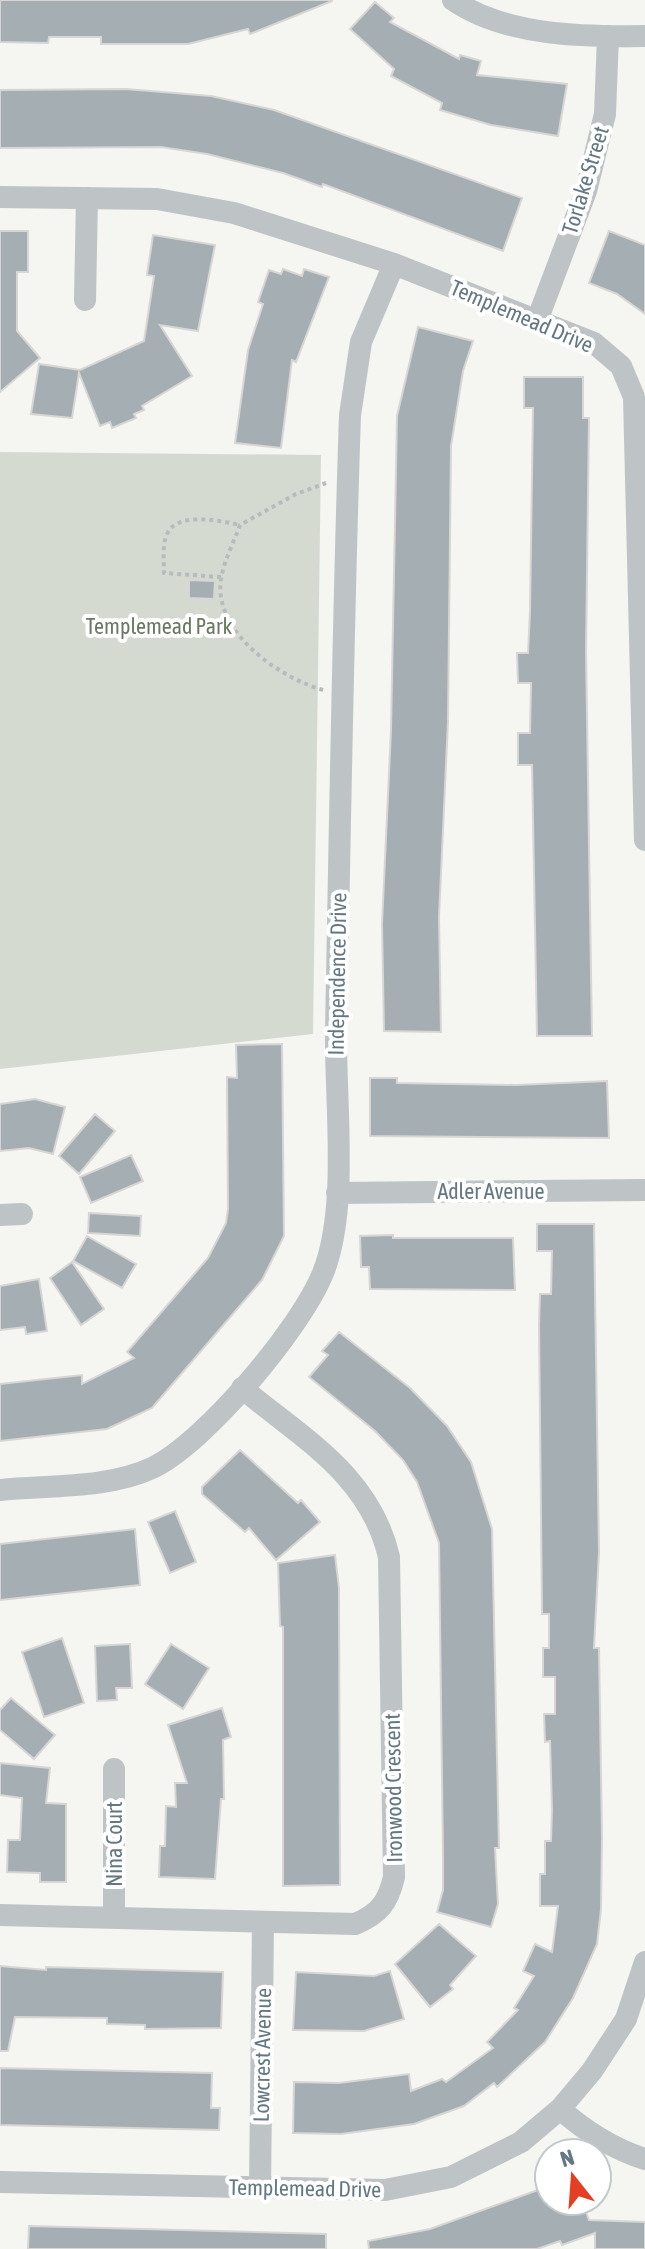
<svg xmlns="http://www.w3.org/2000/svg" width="645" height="2249" font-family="'Asap Condensed',sans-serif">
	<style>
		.green { fill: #d5dad0 }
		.building { fill: #a5afb3; stroke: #d7d6d4; stroke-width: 2 }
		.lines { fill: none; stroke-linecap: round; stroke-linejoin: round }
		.path { stroke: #b8bbbd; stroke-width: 4; stroke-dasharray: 4 4; stroke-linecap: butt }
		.minor { stroke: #bec3c6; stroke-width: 22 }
		.labels { text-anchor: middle; stroke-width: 8; stroke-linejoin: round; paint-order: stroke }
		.street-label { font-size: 22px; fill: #647883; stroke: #fff }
		.park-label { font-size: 22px; fill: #697a63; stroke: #fff }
	</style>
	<rect width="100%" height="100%" fill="#f5f5f1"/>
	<path class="green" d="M0,452l321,3 -8,579 -313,35z"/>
	<path class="building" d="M0,0h332v1l-82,33 -2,-5 -60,15h-87v-7h-52l-1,6 -48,-1z
		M375,2l19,16 -4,4 69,37 1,-4 21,6 -4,14 90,9 -9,52 -67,-11 -51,-15 2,-7 -51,-27 3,-7 -44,-40z
		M126,89l85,7 63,14 248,88 -19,53 -180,-67 -1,3 -39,-14 -76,-19 -46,-7 -161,1v-58z
		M0,231h28v41h-11v59l23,27 -40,34z
		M609,231l36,14v69l-28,-20 -28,-11z
		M153,235l62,10 -17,86 -38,-6 32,51 -50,30 2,4 -10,4 2,4 -24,10 -2,-6 -10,4 -21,-53 -7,45 -41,-4 8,-50 41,6 64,-29 10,-65 -7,-1z
		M283,269l19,7 2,-7 25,8 -33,85 -4,-2 -11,88 -46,-5 13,-93 15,-46 -5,-2 11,-32 12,4z
		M418,327l55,14 -10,30 -12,75 -3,275 -9,196 2,115 -57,-1 -2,-107 9,-194 6,-314z
		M524,377h59v41h6l-3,234 6,384h-55l-5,-271h-14v-32h12l1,-50h-13l-1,-30h11l2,-42 3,-203h-9z
		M189,580l26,1 -1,18 -25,-1z
		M282,1044l2,192 -22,44 -110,128 -45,21 -107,12v-57l82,-9v9l52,-26 -7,-6 81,-94 18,-35 2,-14 -1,-132 10,1 -1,-33z
		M370,1078h27v5l119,2 91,-4 2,57 -239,-2z
		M35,1099l30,8 -12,47 -24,-6 -29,3v-47z
		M95,1114l20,17 -36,43 -20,-18z
		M131,1155l12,26 -52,22 -11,-26z
		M89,1213l52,3 -1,20 -52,-3z
		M537,1224h57l5,328 -5,96h5l3,189 -1,72 -4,35 -24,54 -28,44 -48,45 -3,-4 -30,23 -50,18 -73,10 -48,-1 1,-51 45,1 70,-9 2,17 31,-12 4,3 47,-34 -6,-6 31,-32 -4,-2 20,-32 -11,-5 12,-27 17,8 6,-46h-18v-32h5v-33h6l1,-31 -2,-69 -5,1 -1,-28h11v-37h-12v-29h6v-34h-7l-3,-290 1,-30h11l1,-43h-15z
		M393,1235v3h120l2,52 -145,-1 -1,-22h-8l-1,-31z
		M87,1236l49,28 -14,24 -49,-27z
		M72,1262l32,47 -23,16 -31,-47z
		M39,1279l8,52 -21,3 -1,-7 -25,3v-44z
		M339,1332l71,56 37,38 24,36 21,67 7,319h-4l3,56 -7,23 -54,-15 6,-22v-32l-4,-315 -22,-61 -14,-22 -28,-29 -66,-54 19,-22 -6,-4z
		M240,1450l58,53 3,-3 19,22 -44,38 -27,-32 -4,4 -43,-38v-7z
		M175,1511l21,51 -26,11 -22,-51z
		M135,1529l5,56 -140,15v-56z
		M335,1555l4,33 1,297 -57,1v-259l-3,-1 -2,-63z
		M62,1638l22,65 -40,14 -22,-65z
		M130,1644l2,44h-16l1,12 -20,1 -2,-55z
		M171,1644l38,24 -26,41 -38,-25z
		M11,1698l44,37 -21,24 -34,-29v-20z
		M222,1708l9,29 -8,3 1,59h-3l-6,80 -56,-2 1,-31h5l1,-40 10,1 -1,-24h12l-19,-58z
		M0,1763l50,5 -4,35 20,1v78h-26v-9l-33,-1 1,-32h12l2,-42 -22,-3z
		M439,1924l37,32 -26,29 3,4 -23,18 -35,-43z
		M0,1966l46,4v-3l177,5 -2,56 -76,1v-4l-38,-1v-6l-92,-1 -7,34h-8z
		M390,1971l14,48 -40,12 -71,-1 3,-58 78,4z
		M0,2068l212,5 -1,35h9l-1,22 -219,-5z
		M549,2186v15h33l7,19 56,2v27h-50v-16l-33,12 -2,-4 -23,8h-168l-1,-8 62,-12z
		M29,2226l297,8v15h-298z"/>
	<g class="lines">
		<path class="path" d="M221,577l-57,-4c0,-12 -2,-28 3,-39 10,-23 54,-13 73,-9
			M323,690c-39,-11 -95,-48 -102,-93 -4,-25 11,-49 19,-72l56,-31 30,-11"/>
		<path class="minor" d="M453,0c52,36 131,37 192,36
			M0,197l157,2 77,14 160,51 200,79 27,23 13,31 11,443
			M85,300l2,-102
			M538,318l48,-127 19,-77 3,-78
			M337,1193l308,-3
			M0,1215l22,-1
			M0,1490c48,-5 107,-1 152,-22 53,-25 149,-140 171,-195 26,-65 12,-171 13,-242 4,-205 7,-411 14,-616l11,-73 33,-78
			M114,1769v149
			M0,1915l355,9c24,-10 33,-21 39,-47l-5,-320c-19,-82 -86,-118 -147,-169
			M560,2109c25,22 53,40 85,50
			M0,2182l385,8 66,-13 70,-35 39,-33 32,-38 34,-52 19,-57
			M260,2188l3,-266"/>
	</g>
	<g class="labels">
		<g class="street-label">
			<text transform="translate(585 180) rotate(-73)" y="8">Torlake Street</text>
			<text transform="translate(522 316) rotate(23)" y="8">Templemead Drive</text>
			<text transform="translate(337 974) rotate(-89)" y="8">Independence Drive</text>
			<text x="491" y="1199">Adler Avenue</text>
			<text transform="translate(393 1788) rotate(-91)" y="8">Ironwood Crescent</text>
			<text transform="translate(114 1844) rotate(-90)" y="8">Nina Court</text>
			<text transform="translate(262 2055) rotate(-89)" y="8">Lowcrest Avenue</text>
			<text transform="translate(305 2188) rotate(1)" y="8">Templemead Drive</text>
		</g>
		<g class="park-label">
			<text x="159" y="634">Templemead Park</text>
		</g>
	</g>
	<g transform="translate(573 2177) rotate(343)"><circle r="38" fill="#ffffff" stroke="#c1c9cd" stroke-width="2"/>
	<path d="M0-6L14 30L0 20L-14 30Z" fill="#e43f22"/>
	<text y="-12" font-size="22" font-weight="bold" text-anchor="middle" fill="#647883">N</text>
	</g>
</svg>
